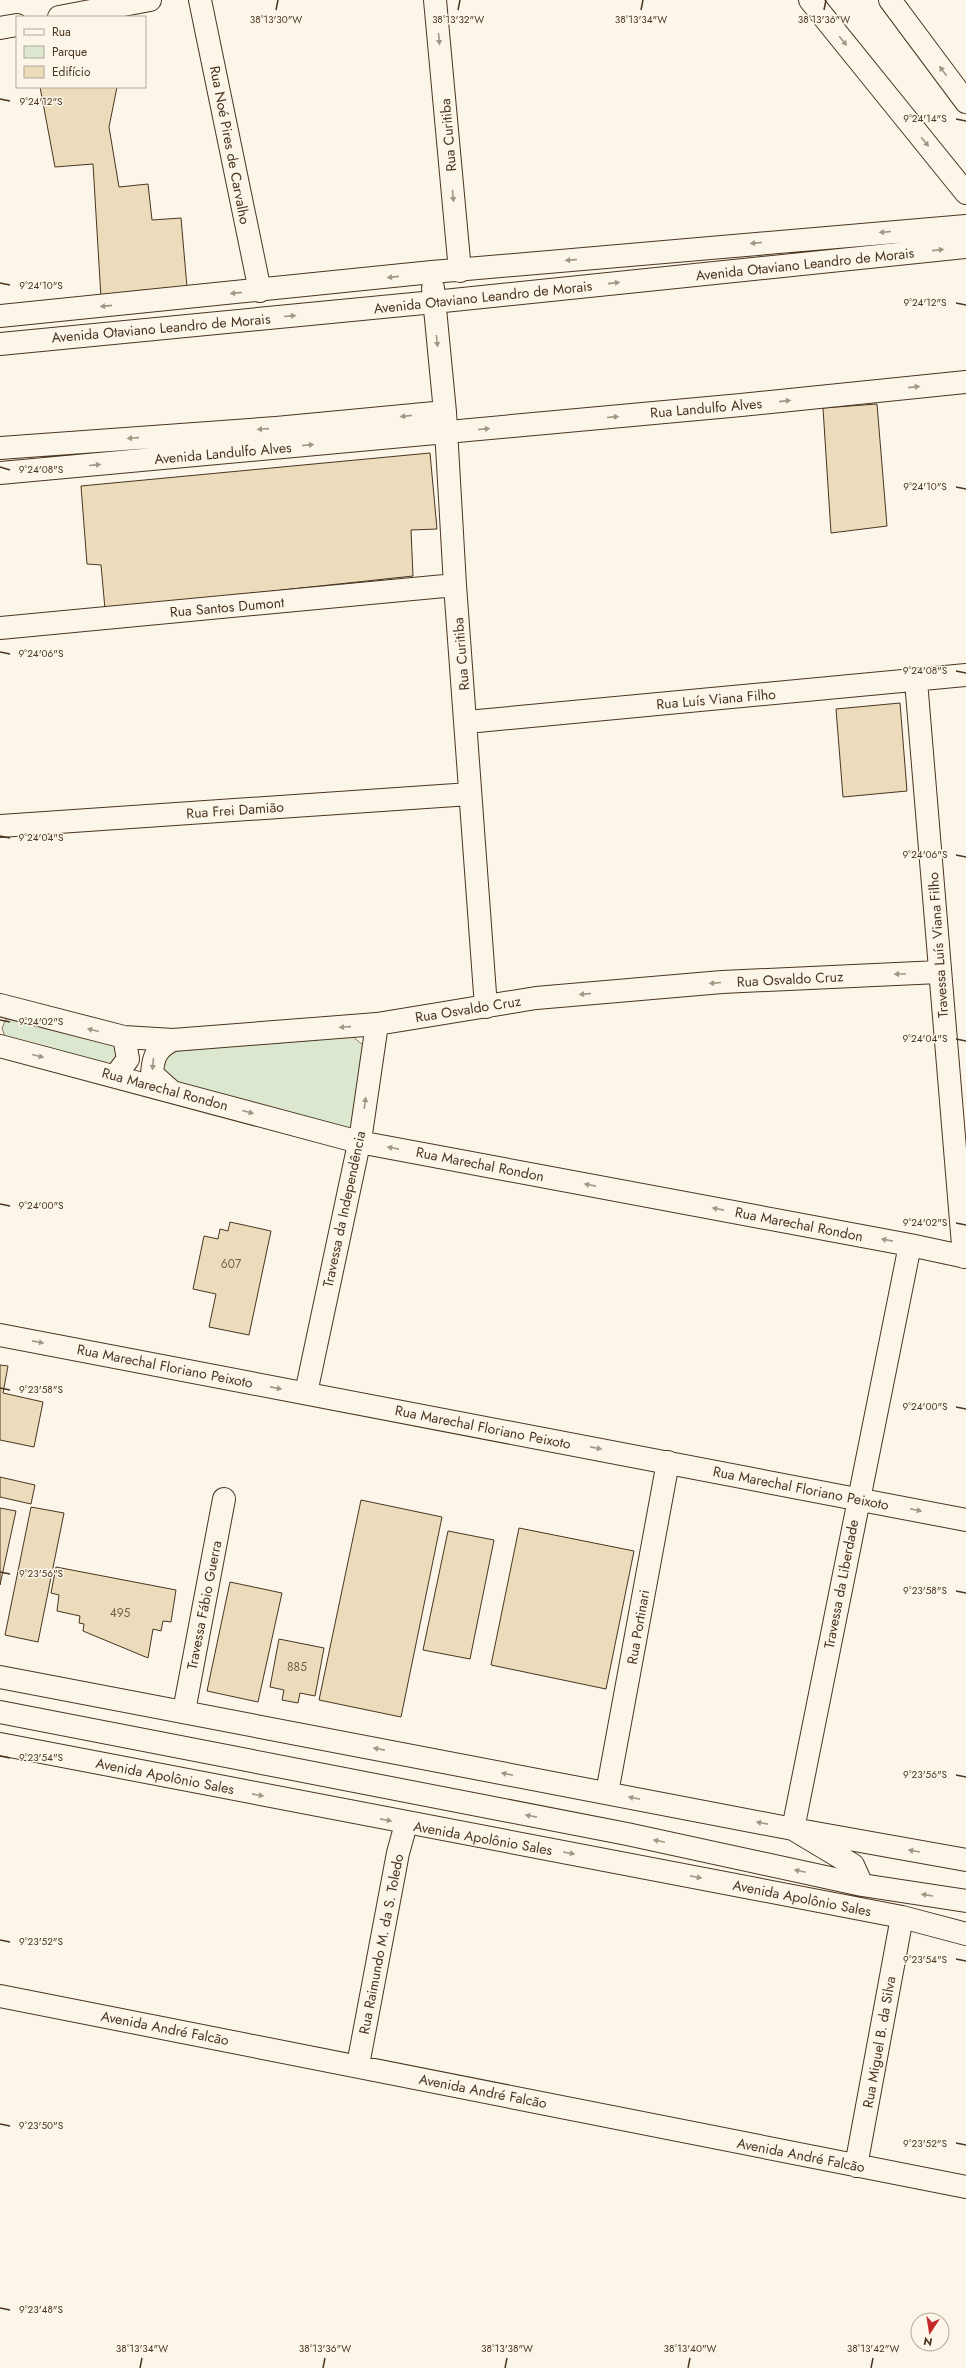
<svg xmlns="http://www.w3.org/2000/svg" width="966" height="2368" font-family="Jost,sans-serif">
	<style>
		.green { fill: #dce7d0; stroke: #887966 }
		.building { fill: #ecdcbc; stroke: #4a3520 }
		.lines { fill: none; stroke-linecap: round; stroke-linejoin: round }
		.minor-casing { stroke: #4a3520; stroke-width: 24 }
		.minor { stroke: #fbf6e9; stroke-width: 22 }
		.oneway { fill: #a29684 }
		.ticks { fill: none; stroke: #4a3520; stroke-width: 1.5 }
		.labels { text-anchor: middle; stroke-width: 3; stroke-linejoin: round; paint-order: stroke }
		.number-label { font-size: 12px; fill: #725f47 }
		.street-label { font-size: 14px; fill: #4a3520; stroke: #fbf6e9 }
		.ticks-label { font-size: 10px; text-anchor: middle; fill: #4a3520; stroke: #fbf6e9; stroke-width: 3; stroke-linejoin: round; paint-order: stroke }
	</style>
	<rect width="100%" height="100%" fill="#fbf6e9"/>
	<path class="green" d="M8,1015l113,28 -7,26 -109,-32 -3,-9z
		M352,1036l11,9 -10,78 -6,9h-11l-166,-52c-10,-8 -10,-16 -6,-28z"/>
	<path class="building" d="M40,87h77l-8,40 10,60 29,-3 4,36 29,-2 6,69 -86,11 -8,-134 -38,3z
		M877,404l10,122 -56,7 -8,-125z
		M430,453l7,76 -26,1 2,46 -308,33 -4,-44 -14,-1 -6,-78z
		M900,703l7,88 -64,6 -7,-88z
		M230,1222l41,9 -22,104 -40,-8 7,-33 -23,-5 11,-53 14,3 2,-10 8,2z
		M0,1365l8,1 -5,27 40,9 -9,45 -34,-7z
		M0,1477l35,8 -4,19 -31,-7z
		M361,1500l81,17 -41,200 -82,-17z
		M31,1507l33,6 -26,129 -33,-7z
		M0,1508l16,3 -16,74z
		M519,1528l115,23 -28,138 -115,-24z
		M448,1531l46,9 -24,119 -47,-9z
		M56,1567l120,23 -5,32 -8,-1 -2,10 -8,-2 -5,29 -65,-27 1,-7 -5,-1 1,-7 -23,-5 2,-16 -8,-2z
		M230,1582l52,11 -24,109 -51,-11z
		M279,1639l45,9 -9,48 -15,-3 -2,10 -16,-3 2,-10 -14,-3z"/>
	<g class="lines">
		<defs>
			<path id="minor" d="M200,0l60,291
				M435,0l25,271
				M810,0l156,193
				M890,0l76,102
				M59,17l91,-17
				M0,28l17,-3
				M433,288l12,124 10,173 31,422
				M0,316l432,-44 534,-46
				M0,344l434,-42 532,-55
				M0,448l276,-20 169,-16
				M0,473l741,-68 225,-23
				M0,628l455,-43
				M916,681l48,576
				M467,722l499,-47
				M0,826l470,-32
				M0,1005l124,32 49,3 204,-16 159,-26 186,-16 217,-10
				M0,1046l359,96 551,103 56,12
				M116,1075l12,-16 -4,-22
				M170,1090l-18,-16c1,-18 5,-26 21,-34
				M910,1245l-117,584 173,31
				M0,1335l966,185
				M306,1393l55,-259 16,-110
				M0,1677l793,152 60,36 9,20
				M184,1711l40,-212
				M0,1712l627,122 235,51 104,16
				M0,1744l902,173 64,17
				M607,1793l61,-331
				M0,1996l966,191
				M358,2065l40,-212 8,-29
				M856,2166l46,-249"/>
		</defs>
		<use href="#minor" class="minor-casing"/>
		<use href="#minor" class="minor"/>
	</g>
	<defs><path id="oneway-solid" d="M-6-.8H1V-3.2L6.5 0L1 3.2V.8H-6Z"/></defs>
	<g class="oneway">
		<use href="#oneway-solid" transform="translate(439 39) rotate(85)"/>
		<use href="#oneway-solid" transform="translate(843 41) rotate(51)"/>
		<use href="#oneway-solid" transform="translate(943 71) rotate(-127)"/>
		<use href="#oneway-solid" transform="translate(925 142) rotate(51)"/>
		<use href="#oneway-solid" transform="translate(453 196) rotate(85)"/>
		<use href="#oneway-solid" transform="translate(885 232) rotate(175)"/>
		<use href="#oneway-solid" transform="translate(756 243) rotate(175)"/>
		<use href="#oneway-solid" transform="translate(938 250) rotate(-6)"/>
		<use href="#oneway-solid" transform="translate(571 260) rotate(175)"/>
		<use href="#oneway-solid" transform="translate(393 277) rotate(174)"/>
		<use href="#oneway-solid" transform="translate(614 283) rotate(-6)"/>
		<use href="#oneway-solid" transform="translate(236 293) rotate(174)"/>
		<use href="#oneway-solid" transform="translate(106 306) rotate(174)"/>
		<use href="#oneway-solid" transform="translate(290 316) rotate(-5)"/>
		<use href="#oneway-solid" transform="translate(437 341) rotate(84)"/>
		<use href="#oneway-solid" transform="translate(914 387) rotate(-6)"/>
		<use href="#oneway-solid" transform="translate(785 401) rotate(-6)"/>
		<use href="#oneway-solid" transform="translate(406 416) rotate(174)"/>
		<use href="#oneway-solid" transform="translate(613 417) rotate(-5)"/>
		<use href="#oneway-solid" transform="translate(263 429) rotate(176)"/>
		<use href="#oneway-solid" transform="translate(484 429) rotate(-5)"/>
		<use href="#oneway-solid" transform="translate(133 438) rotate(176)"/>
		<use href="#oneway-solid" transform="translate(308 445) rotate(-5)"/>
		<use href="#oneway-solid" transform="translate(95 465) rotate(-5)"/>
		<use href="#oneway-solid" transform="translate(900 974) rotate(177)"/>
		<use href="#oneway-solid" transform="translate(715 983) rotate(175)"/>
		<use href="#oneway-solid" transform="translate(585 994) rotate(175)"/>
		<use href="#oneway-solid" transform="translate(345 1027) rotate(176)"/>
		<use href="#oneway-solid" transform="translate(93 1030) rotate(-166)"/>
		<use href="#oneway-solid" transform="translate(38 1056) rotate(14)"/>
		<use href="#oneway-solid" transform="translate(153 1064) rotate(95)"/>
		<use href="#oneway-solid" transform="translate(365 1103) rotate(-82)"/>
		<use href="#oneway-solid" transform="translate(248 1112) rotate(15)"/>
		<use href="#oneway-solid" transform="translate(393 1148) rotate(-169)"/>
		<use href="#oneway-solid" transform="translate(590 1185) rotate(-169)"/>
		<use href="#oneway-solid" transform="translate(718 1209) rotate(-169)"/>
		<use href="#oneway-solid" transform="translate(887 1240) rotate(-169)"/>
		<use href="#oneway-solid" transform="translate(38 1342) rotate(11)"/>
		<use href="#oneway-solid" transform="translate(276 1388) rotate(11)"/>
		<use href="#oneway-solid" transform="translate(596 1448) rotate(11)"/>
		<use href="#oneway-solid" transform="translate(916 1510) rotate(12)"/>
		<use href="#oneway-solid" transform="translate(379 1749) rotate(-169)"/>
		<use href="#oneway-solid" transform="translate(507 1774) rotate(-169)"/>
		<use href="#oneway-solid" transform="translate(258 1795) rotate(11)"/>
		<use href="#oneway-solid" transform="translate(634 1798) rotate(-169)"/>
		<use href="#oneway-solid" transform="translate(531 1816) rotate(-169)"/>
		<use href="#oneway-solid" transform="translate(386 1820) rotate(11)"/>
		<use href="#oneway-solid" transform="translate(762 1823) rotate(-169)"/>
		<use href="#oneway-solid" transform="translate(659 1841) rotate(-168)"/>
		<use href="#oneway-solid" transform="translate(914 1851) rotate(-170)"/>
		<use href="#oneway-solid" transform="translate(569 1853) rotate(10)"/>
		<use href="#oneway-solid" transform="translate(800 1871) rotate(-168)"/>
		<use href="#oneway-solid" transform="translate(696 1877) rotate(11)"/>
		<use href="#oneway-solid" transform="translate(927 1895) rotate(-171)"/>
	</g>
	<path class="ticks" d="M276,10l2,-10M458,10l2,-10M641,10l2,-10M824,10l2,-10M0,99l10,2M956,119l10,2M0,283l10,2M956,303l10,2M0,467l10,3M956,487l10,2M0,652l10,2M956,671l10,2M0,836l10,2M956,855l10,2M0,1020l10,2M956,1039l10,2M0,1204l10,2M956,1223l10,2M0,1388l10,2M956,1407l10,2M0,1572l10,2M956,1591l10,2M0,1756l10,2M956,1775l10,2M0,1940l10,2M956,1959l10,2M0,2124l10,2M956,2143l10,2M0,2308l10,2M140,2368l2,-10M323,2368l2,-10M505,2368l2,-10M688,2368l2,-10M871,2368l2,-10"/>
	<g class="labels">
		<g class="number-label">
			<text x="231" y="1268">607</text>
			<text x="120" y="1617">495</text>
			<text x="297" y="1671">885</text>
		</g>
		<g class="street-label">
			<text transform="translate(448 135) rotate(-95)" y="5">Rua Curitiba</text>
			<text transform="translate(230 145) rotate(79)" y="5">Rua Noé Pires de Carvalho</text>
			<text transform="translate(805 264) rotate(-6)" y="5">Avenida Otaviano Leandro de Morais</text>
			<text transform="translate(483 297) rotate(-6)" y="5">Avenida Otaviano Leandro de Morais</text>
			<text transform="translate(161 328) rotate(-5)" y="5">Avenida Otaviano Leandro de Morais</text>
			<text transform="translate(706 408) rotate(-5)" y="5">Rua Landulfo Alves</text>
			<text transform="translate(223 453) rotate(-5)" y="5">Avenida Landulfo Alves</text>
			<text transform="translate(227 607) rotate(-5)" y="5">Rua Santos Dumont</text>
			<text transform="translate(461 654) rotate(-95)" y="5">Rua Curitiba</text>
			<text transform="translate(716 699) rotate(-5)" y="5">Rua Luís Viana Filho</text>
			<text transform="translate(235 810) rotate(-4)" y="5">Rua Frei Damião</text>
			<text transform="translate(938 945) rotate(-94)" y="5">Travessa Luís Viana Filho</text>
			<text transform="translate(790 979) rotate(-3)" y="5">Rua Osvaldo Cruz</text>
			<text transform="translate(468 1009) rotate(-9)" y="5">Rua Osvaldo Cruz</text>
			<text transform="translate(165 1089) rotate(15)" y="5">Rua Marechal Rondon</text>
			<text transform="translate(480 1164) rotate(11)" y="5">Rua Marechal Rondon</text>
			<text transform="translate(344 1209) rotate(-78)" y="5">Travessa da Independência</text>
			<text transform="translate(799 1224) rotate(11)" y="5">Rua Marechal Rondon</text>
			<text transform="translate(165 1366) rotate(11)" y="5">Rua Marechal Floriano Peixoto</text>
			<text transform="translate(483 1427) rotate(11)" y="5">Rua Marechal Floriano Peixoto</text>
			<text transform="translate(801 1488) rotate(11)" y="5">Rua Marechal Floriano Peixoto</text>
			<text transform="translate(841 1584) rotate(-79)" y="5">Travessa da Liberdade</text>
			<text transform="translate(204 1605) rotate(-79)" y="5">Travessa Fábio Guerra</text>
			<text transform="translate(638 1627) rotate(-80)" y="5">Rua Portinari</text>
			<text transform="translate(165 1776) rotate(11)" y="5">Avenida Apolônio Sales</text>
			<text transform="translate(483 1838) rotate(10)" y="5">Avenida Apolônio Sales</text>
			<text transform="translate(802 1898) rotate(11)" y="5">Avenida Apolônio Sales</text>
			<text transform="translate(381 1944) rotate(-79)" y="5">Rua Raimundo M. da S. Toledo</text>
			<text transform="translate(165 2028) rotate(11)" y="5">Avenida André Falcão</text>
			<text transform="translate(879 2042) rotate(-80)" y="5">Rua Miguel B. da Silva</text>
			<text transform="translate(483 2091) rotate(11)" y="5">Avenida André Falcão</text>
			<text transform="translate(801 2155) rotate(11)" y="5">Avenida André Falcão</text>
		</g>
	</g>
	<g class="ticks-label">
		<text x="276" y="23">38°13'30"W</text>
		<text x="458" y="23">38°13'32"W</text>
		<text x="641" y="23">38°13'34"W</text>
		<text x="824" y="23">38°13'36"W</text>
		<text x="41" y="105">9°24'12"S</text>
		<text x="925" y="122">9°24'14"S</text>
		<text x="41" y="289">9°24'10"S</text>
		<text x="925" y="306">9°24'12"S</text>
		<text x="41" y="473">9°24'08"S</text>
		<text x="925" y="490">9°24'10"S</text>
		<text x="41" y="657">9°24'06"S</text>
		<text x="925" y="674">9°24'08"S</text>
		<text x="41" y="841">9°24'04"S</text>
		<text x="925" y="858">9°24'06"S</text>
		<text x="41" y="1025">9°24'02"S</text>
		<text x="925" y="1042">9°24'04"S</text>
		<text x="41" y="1209">9°24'00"S</text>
		<text x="925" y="1226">9°24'02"S</text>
		<text x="41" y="1393">9°23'58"S</text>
		<text x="925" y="1410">9°24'00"S</text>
		<text x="41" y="1577">9°23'56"S</text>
		<text x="925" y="1594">9°23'58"S</text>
		<text x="41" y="1761">9°23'54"S</text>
		<text x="925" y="1778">9°23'56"S</text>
		<text x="41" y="1945">9°23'52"S</text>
		<text x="925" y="1963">9°23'54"S</text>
		<text x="41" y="2129">9°23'50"S</text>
		<text x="925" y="2147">9°23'52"S</text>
		<text x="41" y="2313">9°23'48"S</text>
		<text x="142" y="2352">38°13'34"W</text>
		<text x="325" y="2352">38°13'36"W</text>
		<text x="507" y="2352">38°13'38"W</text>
		<text x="690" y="2352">38°13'40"W</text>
		<text x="873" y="2352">38°13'42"W</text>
	</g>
	<rect x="16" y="16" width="130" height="72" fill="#fbf6e9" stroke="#b4a999"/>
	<rect x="24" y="29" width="20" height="6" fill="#fbf6e9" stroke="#b4a999"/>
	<text x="52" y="36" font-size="12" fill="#4a3520">Rua</text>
	<rect x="24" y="46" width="20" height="12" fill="#dce7d0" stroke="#b4a999"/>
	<text x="52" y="56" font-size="12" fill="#4a3520">Parque</text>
	<rect x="24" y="66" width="20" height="12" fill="#ecdcbc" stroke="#b4a999"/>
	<text x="52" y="76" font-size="12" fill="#4a3520">Edifício</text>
	<g transform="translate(930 2332) rotate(192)"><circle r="19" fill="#fbf6e9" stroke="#b4a999"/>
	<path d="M0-3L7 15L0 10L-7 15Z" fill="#c62828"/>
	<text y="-6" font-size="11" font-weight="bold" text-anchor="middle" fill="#4a3520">N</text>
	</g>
</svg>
